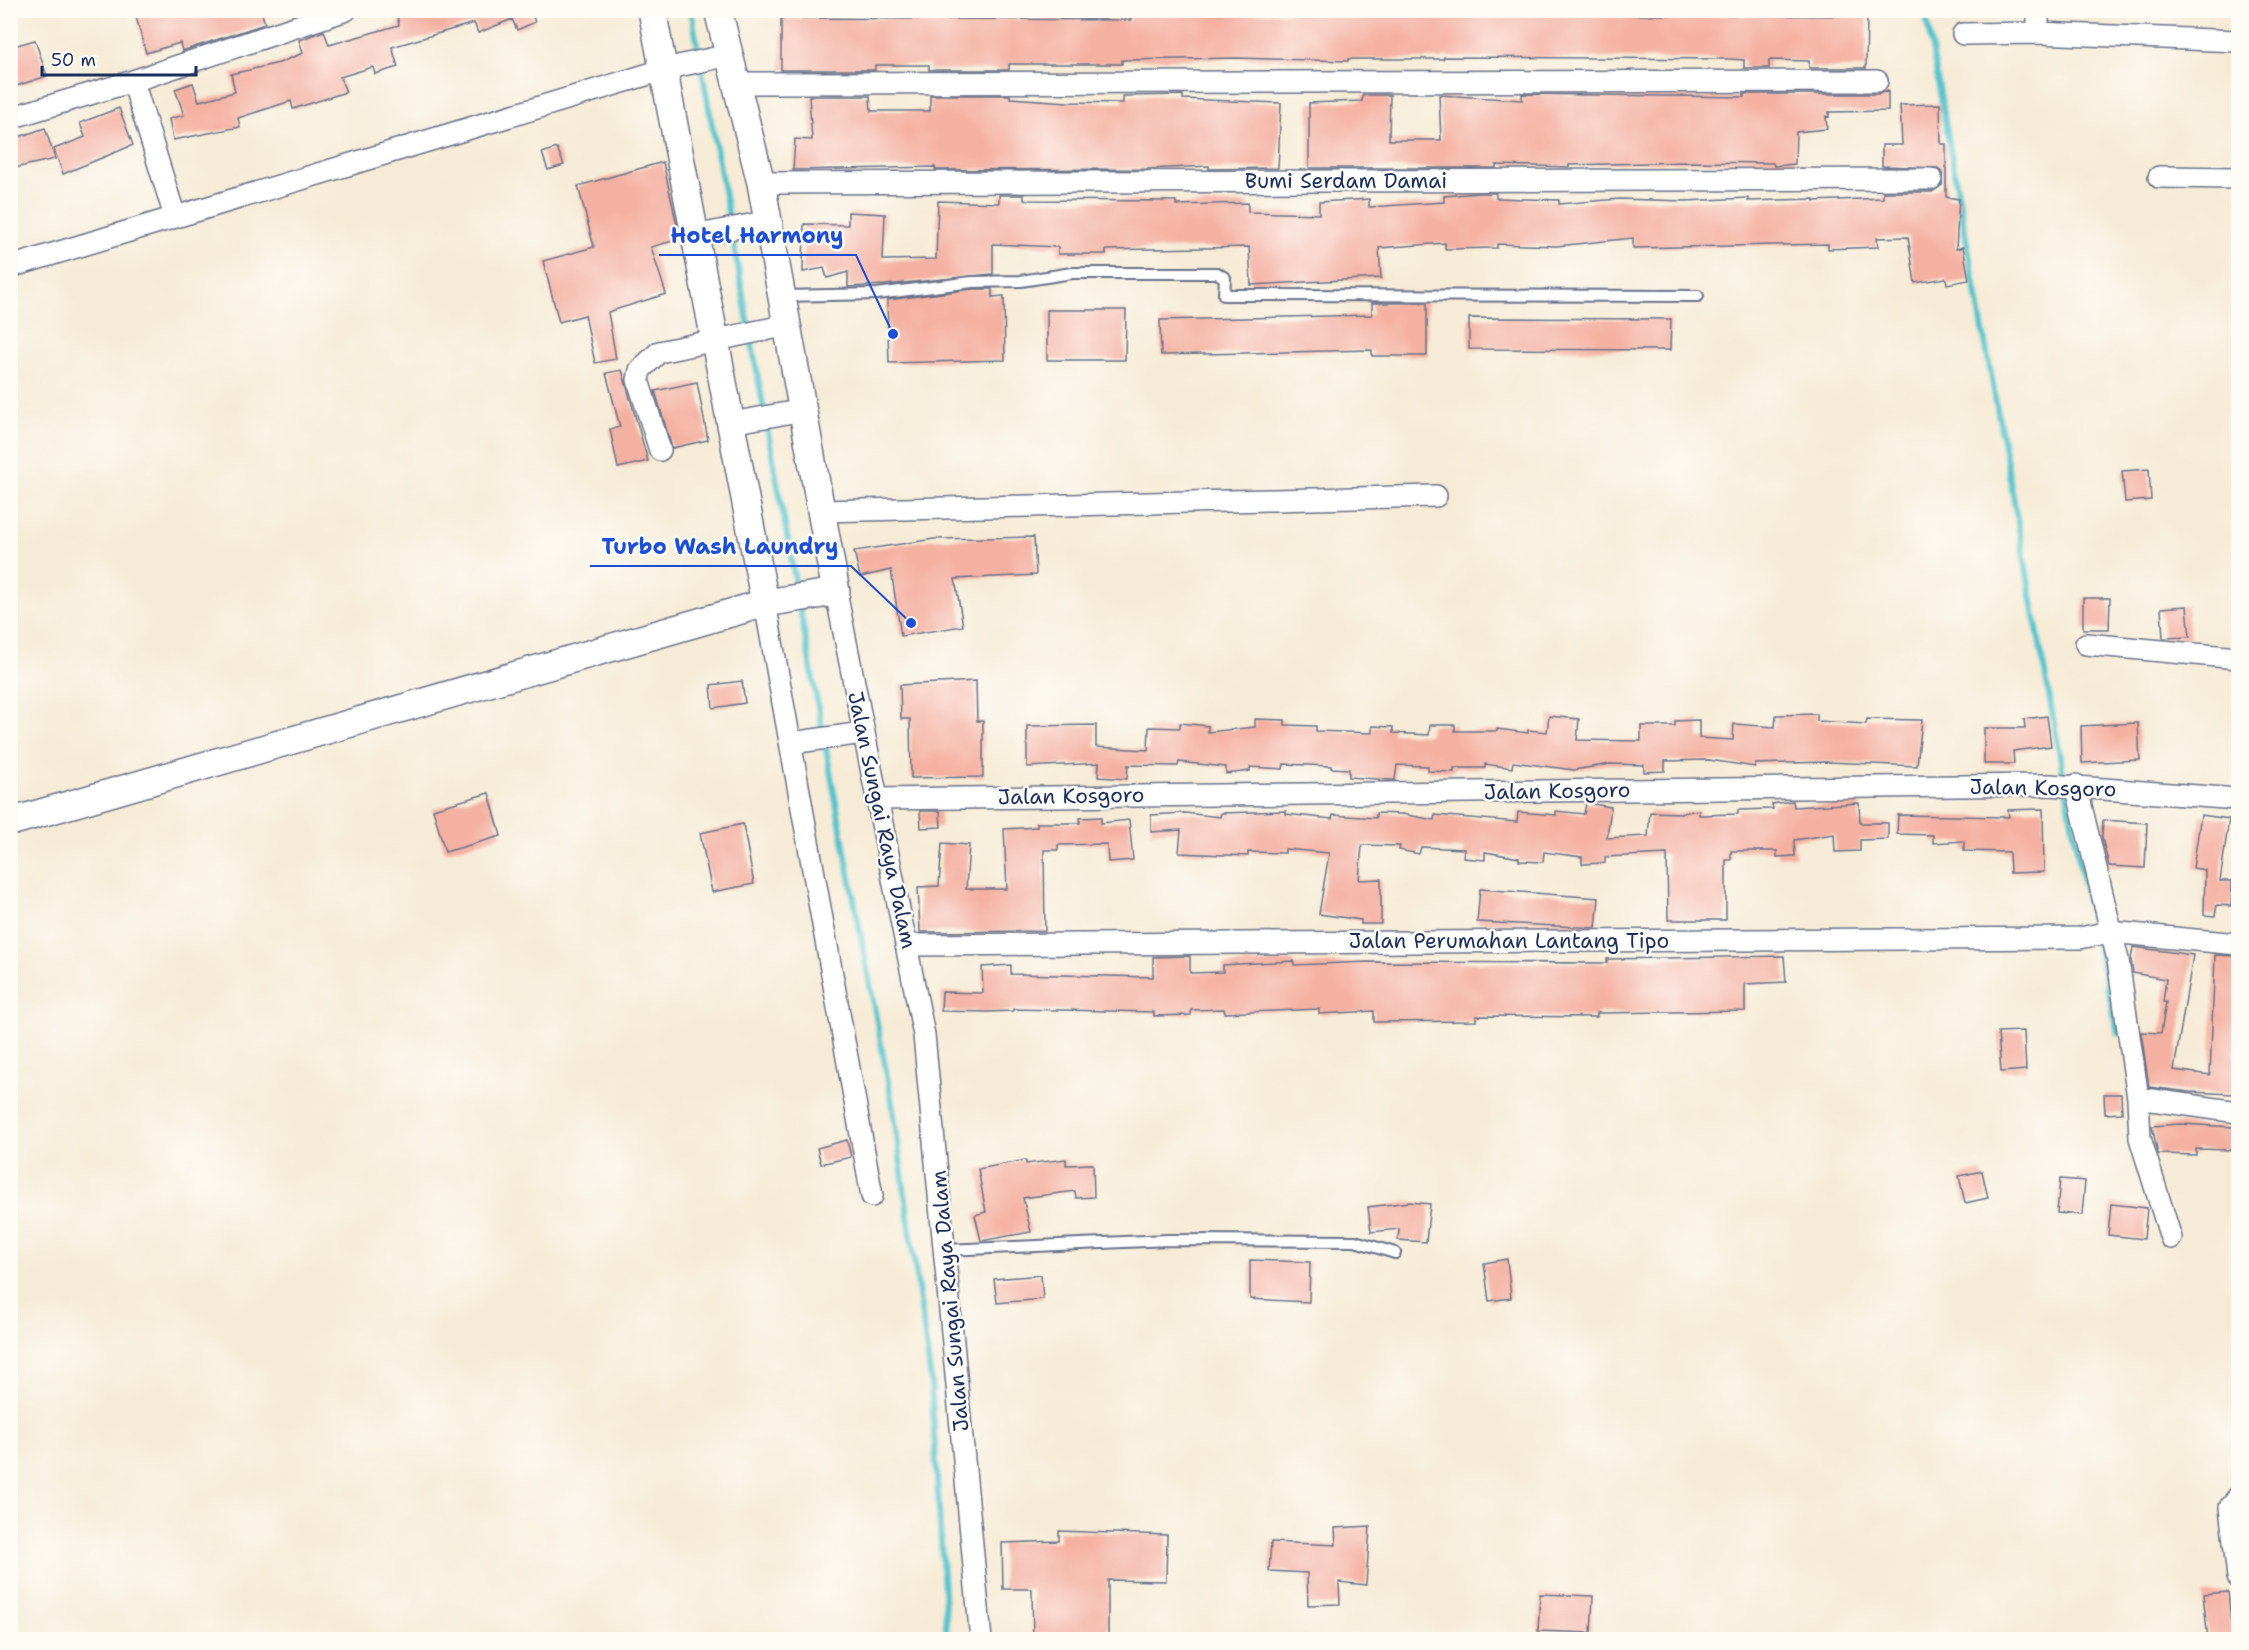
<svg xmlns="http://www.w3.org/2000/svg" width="2249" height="1650" font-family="'Shantell Sans',sans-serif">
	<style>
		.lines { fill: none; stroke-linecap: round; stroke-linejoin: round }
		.stream { stroke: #56c3cc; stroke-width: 6 }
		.building { fill: #f4b0a1 }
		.service-casing { stroke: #687188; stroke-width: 14 }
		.minor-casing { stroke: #687188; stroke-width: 24 }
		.tertiary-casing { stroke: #687188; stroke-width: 30 }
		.service { stroke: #fff; stroke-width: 10 }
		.minor { stroke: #fff; stroke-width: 21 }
		.tertiary { stroke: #fff; stroke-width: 27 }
		.labels { text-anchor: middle; stroke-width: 5; stroke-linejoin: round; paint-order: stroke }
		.street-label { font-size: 21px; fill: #1b2f5e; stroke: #fdfcf7 }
		.leader { fill: none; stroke: #1d4ed8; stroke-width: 2 }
		.callout-dot { fill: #1d4ed8; stroke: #fdfcf7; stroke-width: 2 }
		.callout-label { font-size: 22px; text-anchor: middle; font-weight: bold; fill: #1d4ed8; stroke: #fdfcf7; stroke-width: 5; stroke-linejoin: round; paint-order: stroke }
	</style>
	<rect width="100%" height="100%" fill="#fdfcf7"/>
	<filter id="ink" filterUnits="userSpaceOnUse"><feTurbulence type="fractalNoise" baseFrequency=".0167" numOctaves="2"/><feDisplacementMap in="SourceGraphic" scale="12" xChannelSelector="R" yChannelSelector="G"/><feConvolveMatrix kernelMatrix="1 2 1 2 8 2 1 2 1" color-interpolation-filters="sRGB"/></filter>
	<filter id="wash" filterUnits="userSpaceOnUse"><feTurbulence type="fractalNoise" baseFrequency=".008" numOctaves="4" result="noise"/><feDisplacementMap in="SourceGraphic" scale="24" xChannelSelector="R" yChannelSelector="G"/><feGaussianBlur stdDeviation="1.35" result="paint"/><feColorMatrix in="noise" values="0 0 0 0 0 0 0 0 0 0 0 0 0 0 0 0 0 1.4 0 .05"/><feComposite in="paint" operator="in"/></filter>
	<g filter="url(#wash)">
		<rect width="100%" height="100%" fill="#f6ebd6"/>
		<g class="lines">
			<path class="stream" d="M691,10l106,581
				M1925,10l157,867 36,156
				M799,604l94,504 38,272 16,260"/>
		</g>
		<g id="blocks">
			<path class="building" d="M161,10h100l4,14 -83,27 -2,-8 -34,10 -10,-36z
				M418,10h112l5,12 -18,8 -5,-11 -34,14 -4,-10 -82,24 6,20 -23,7 -2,-7 -33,10 6,15 -53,17 -2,-8 -53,17 2,9 -67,13 -4,-21 15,-4 -9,-26 18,-6 6,18 36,-9 -4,-18 48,-11 24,-10 -4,-13 25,-9 5,14 70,-20 -2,-9z
				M1267,13l600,3 -1,52h-57v-7l-40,-1v8h-25v-8l-15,-1 -285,-2 -1,2h-95v2l-111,-3 -115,2v4h-113v6h-80v-5h-54v5h-94v-52l350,2v-6z
				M35,40l12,36 -37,12v-41z
				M1888,91v20l-59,1v5l-3,-1 1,13 -31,3 -1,32 -21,2 -1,-3 -86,-1 -118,3v2l-73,-2v3h-187v-65l53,-2 1,-6h27l-1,45h52l-2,-45 83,5v-6l222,3v-3h133z
				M930,95h80v3l58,4 55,1v-7l60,-1v4l98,4 -3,65 -69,1v-3l-62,3 -211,1 -1,-3 -142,3 2,-31 17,1 -3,-44h61l1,15h59z
				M1940,104l1,40h5v53l13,2 -3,50 7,-2 6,33 -22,4 -1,-6 -31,5 -7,-46 -31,1 1,9 -50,2v-5l-195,4v-10l-76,8 -60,-2v4l-52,1v-6l-66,5 2,30 -130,7 -2,-38 -143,3v4h-48v-7l-65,-3v30l-108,11 -37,2v-15l-21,6 -3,-10 -21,4 1,-48 44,1v-13l37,2 -2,46 53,-1 2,-58 61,2v-8h25v5l152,1v4l72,-2v9l71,2v-12l50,-3v8l75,-5v-6l34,-3h18v5l63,2v4l60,-5 66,2 63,-3v3l66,-2v2l69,-3v-6h49l10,-7v-12l-4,-5 -56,-2v-21h20l-2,-40z
				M119,108l14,37 -70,29 -9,-25 31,-12 -5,-14z
				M45,128l10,31 -45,10v-29z
				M557,148l7,17 -16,5 -6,-17z
				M663,162l17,77 -29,8 15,47 -58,18 8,47 -21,4 -10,-48 -26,7 -16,-61 51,-14 -16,-61z
				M973,289h19v8l12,-1 1,64 -116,3 -2,-63z
				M1372,303h55v53h-55v-6l-211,5 -1,-35 212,-5z
				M1047,310h79l-1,50h-78z
				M1469,318l202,1 -1,31 -201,-1z
				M622,370l26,91 -30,7 -8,-39 10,-2 -14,-54z
				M697,382l11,58 -36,8 -17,-57z
				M2149,469l2,31 -26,2 -3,-31z
				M1034,537l2,38 -81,4 8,47 -62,10 -10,-66 -31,7 -6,-26 80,-12z
				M2083,598h27l-1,31h-26z
				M2187,606l3,31 -27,1 -2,-30z
				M742,681l3,22 -32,5 -2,-23z
				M976,681l1,40h6v56l-72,1 -1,-59h-9l-1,-34z
				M1817,714v7l49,3 1,-5 55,1 -5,46 -89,-4 -73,2v3l-46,-7 -44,1v10l-21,1v-7l-34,-1 -36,6 -61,-8 -1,6 -27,-4v4h-31v4l-26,-1v-5l-31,-1 -2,15h-5l-41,-3v-8l-18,-1v-2l-47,-2 -1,5 -33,-2v4l-24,3v-7l-47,-5 -1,4 -50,-1 -1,14 -29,-2 1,-14 -72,4v-41l69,-1v22l52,3 1,-23 31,1v-5l28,3v6l47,-5v-8l30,1v5l31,1v5l56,2v-7l21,1v6l36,2 1,-10h25v6h42v-2l31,4v-3l19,2 2,-16 30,3 -2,21 64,1v-15h34v-5l24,-1v18l34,2 1,-16 41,3 1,-12z
				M2047,716l4,30 -38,5 1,13h-30v-36h41l-1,-9z
				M2138,723l2,37 -58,3 -1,-37z
				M489,793l12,43 -56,16 -12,-43z
				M1793,801l1,6 65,-4 1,20h28v16l-28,1v11l-25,1 -1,-18 -40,6 1,16 -18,1v-6h-46v9h-5v60h-58l-1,-66 -62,3v6l-23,1v-7l-38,-5 -1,10 -24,-1v-3l-34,-6v8l-22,-2 1,-9 -43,-2 -2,7 -20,-4 1,-4 -38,-1 -3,35 22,-1v45h-20v-4l-42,-6 10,-61 -44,-4v4l-37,-1v4l-69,-3 2,-23 -30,2v-17l34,-2 35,4 1,-4 65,-2v3l46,5 1,-4 43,3v-5l26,1 32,6 1,-5 82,7 1,-10 38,3v-4l28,3 2,-11 25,4 -4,31 41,-2 2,-24 32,1 17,-3v5l39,-1v-4l35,-1 -1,-5z
				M2043,809l1,63 -34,1 -1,-21 -45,-1v-10l-31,2v-8l-36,-1 1,-19 111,2 -1,-7z
				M920,811h20l1,16 -20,1z
				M2201,815l28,4 -9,62h12l-1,25 -14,-1 -2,11 -11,-1 1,-45 -12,-2z
				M1101,817v6l28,-3 4,40 -25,2 -1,-18 -49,1v5h-14l1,81 -125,1 -2,-45 21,-1 3,-43 27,2 -3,44h41l-3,-60 33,-2v-4h43v-5z
				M2103,820l44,3 -2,45 -36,-2 -7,-28z
				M743,824l11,60 -42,8 -12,-59z
				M1480,889l119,9 -3,30 -119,-6z
				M2133,947l60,8 -19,115 36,5 5,-120 23,1 -4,138 -45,-2 -40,-5 -8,-55 20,1 5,-31h-3l3,-23 -33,-6 -2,-13z
				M1190,956v17l33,-1v-7l71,-4v4l73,-3 240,1v-4l177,-3 2,26 -41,2v27l-148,2v4l-121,-1v5l-102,1v-11l-55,3v-5l-94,4 -1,-4 -33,1v5l-37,1v-4l-141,-3v2l-25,1 -47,-1 1,-19 41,1 -1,-26 29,-2v9l142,3v-20z
				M2024,1031l2,39 -25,2 -3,-40z
				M2104,1094h17l1,19 -17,1z
				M2180,1124l54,3 -1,23 -37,-1v6l-38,-1 -6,-28z
				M847,1140l4,17 -30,7 -4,-16z
				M1066,1159v6l27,-1 1,33 -18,1 -1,-7 -52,7 8,34 -50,9 -6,-26 11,-3 -8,-43 48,-9v4z
				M1982,1171l6,27 -23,5 -6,-27z
				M2060,1179l25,2 -3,34 -25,-2z
				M1409,1202l21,2 -4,38 -28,-2 1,-11 -28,3 -3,-25z
				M2111,1204l36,4 -3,31 -36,-4z
				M1507,1259l4,39 -22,3 -5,-38z
				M1250,1260l60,2 -1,40 -59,-3z
				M1041,1275l2,24 -46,4 -3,-24z
				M1370,1526l-4,59 -27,-3 1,22 -32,1 -1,-32 -38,-2 2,-29 65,3 -1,-17z
				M1059,1531l108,4 -1,46 -58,-1v60h-75l-1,-51h-29l-1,-46 57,-2z
				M2228,1592l5,48h-25l-5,-46z
				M1540,1594l53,2 -2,37 -53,-2z"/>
		</g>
	</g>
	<g filter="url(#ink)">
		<use href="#blocks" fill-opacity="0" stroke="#687188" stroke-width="1.5"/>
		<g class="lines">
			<defs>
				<path id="service" d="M783,296l94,-2 95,-12 49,-1 51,-8h145l8,5 -1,17 474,1
					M946,1250l222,-10 187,1 40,12"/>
				<path id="minor" d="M2038,33v-23
					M1963,34l75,-1 200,8
					M133,81l42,136
					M736,83l1141,-2
					M10,118l123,-37 213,-71
					M2159,177l79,1
					M761,183l1170,-4
					M695,236l74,-15
					M10,267l659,-199 60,-13
					M731,423l73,-13
					M660,450l-22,-70 2,-10 19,-18 129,-27
					M821,511l615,-15
					M836,592l88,443 57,605
					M765,603l107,593
					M2086,644l152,14
					M791,743l72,-10
					M2076,785l42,175 20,138 100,14
					M876,799l1174,-14 188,14
					M908,945l1172,-7 30,-6 128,12
					M2138,1098l2,40 31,100
					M2238,1497l-8,10 8,70"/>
				<path id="tertiary" d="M652,10l113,593
					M10,822l755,-219 71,-11 -75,-409 -43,-173"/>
			</defs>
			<use href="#service" class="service-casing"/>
			<use href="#minor" class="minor-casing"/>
			<use href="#tertiary" class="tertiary-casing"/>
			<use href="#service" class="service"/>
			<use href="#minor" class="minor"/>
			<use href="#tertiary" class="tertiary"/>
		</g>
	</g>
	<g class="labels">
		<g class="street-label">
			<text x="1346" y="188">Bumi Serdam Damai</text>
			<text transform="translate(2043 788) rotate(1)" y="7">Jalan Kosgoro</text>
			<text transform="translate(1557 791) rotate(-1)" y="7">Jalan Kosgoro</text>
			<text transform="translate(1071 796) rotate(-1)" y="7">Jalan Kosgoro</text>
			<text transform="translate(882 820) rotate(78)" y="7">Jalan Sungai Raya Dalam</text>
			<text x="1509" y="948">Jalan Perumahan Lantang Tipo</text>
			<text transform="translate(950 1301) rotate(-95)" y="7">Jalan Sungai Raya Dalam</text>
		</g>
	</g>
	<path class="leader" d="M893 334L856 255H659M911 623L851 566H590"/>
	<g class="callout-dot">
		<circle cx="893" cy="334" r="6"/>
		<circle cx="911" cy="623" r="6"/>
	</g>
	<g class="callout-label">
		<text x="757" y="243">Hotel Harmony</text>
		<text x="720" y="554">Turbo Wash Laundry</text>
	</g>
	<rect width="2249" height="1650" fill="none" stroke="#fdfcf7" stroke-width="36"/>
	<path d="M42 66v9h154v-9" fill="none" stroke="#1b2f5e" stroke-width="3"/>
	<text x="51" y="66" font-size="18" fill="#1b2f5e" stroke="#fdfcf7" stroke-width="4.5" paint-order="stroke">50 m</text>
</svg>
